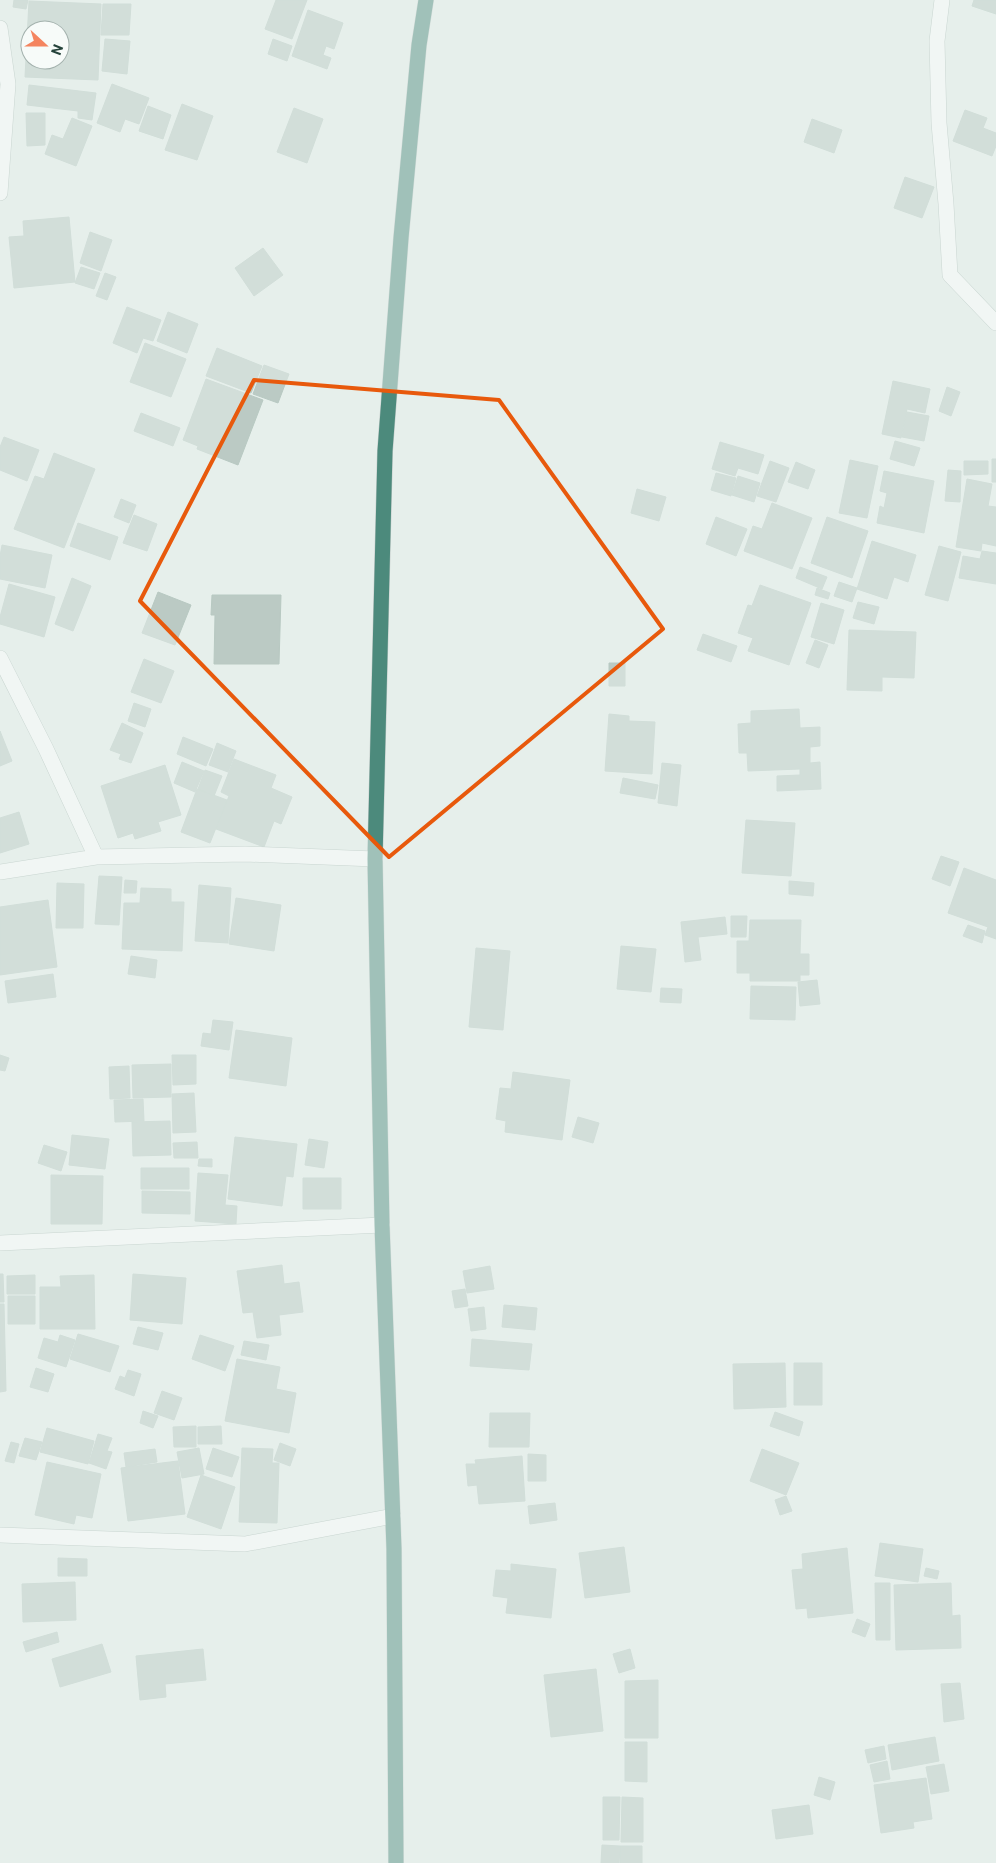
<svg xmlns="http://www.w3.org/2000/svg" width="996" height="1863" font-family="Roboto,sans-serif">
	<style>
		.building { fill: #bbcac4; stroke: #b8c9c2; fill-rule: evenodd }
		.lines { fill: none; stroke-linecap: round; stroke-linejoin: round }
		.minor-casing { stroke: #a8b8b2; stroke-width: 16 }
		.trunk-casing { stroke: #c2cac8; stroke-width: 16 }
		.minor { stroke: #fff; stroke-width: 15 }
		.trunk { stroke: #4c8a7c; stroke-width: 15 }
		.marked { fill: none; stroke: #e8590c; stroke-width: 4; stroke-linejoin: round }
	</style>
	<rect width="100%" height="100%" fill="#e6efeb"/>
	<path class="building" d="M14,0h14l-2,9 -13,-2z
		M276,0h31l-15,39 -27,-10z
		M974,0h22v14l-24,-8z
		M29,1l72,3 -3,76 -73,-3zM30,30h30v30h-30z
		M103,4h28l-2,31h-28z
		M308,10l35,13 -9,26 -8,-3 -3,9 8,3 -4,11 -35,-13z
		M105,39l25,2 -3,33 -25,-3z
		M273,39l19,7 -5,15 -19,-7z
		M112,84l37,14 -10,26 -14,-5 -5,13 -23,-9z
		M29,85l67,8 -4,27 -14,-2v-7l-51,-6z
		M182,104l31,12 -16,44 -32,-10z
		M148,106l23,9 -8,24 -24,-8z
		M294,108l29,11 -16,44 -30,-11z
		M965,110l22,8 -4,10 13,5v13l-4,10 -39,-15z
		M26,113h19v32l-18,1z
		M72,118l20,8 -16,40 -31,-12 7,-19 11,4z
		M812,119l30,11 -8,23 -30,-11z
		M905,177l29,10 -12,31 -28,-10z
		M69,217l6,65 -61,6 -5,-51 15,-1 -1,-15z
		M90,232l22,8 -11,31 -21,-8z
		M263,248l20,27 -29,21 -19,-28z
		M81,267l19,6 -6,16 -19,-6z
		M105,273l11,4 -9,23 -11,-4z
		M127,307l34,13 -8,21 -10,-3 -6,15 -24,-10z
		M168,312l30,12 -11,29 -30,-12z
		M145,343l41,16 -15,38 -41,-15z
		M217,348l45,18 -11,27 -45,-17z
		M264,365l25,9 -11,29 -25,-9z
		M206,379l57,21 -25,65 -41,-16 1,-3 -15,-6z
		M893,381l37,8 -5,24 -18,-4 -6,29 -19,-4z
		M947,387l13,5 -9,24 -12,-5z
		M907,412l22,4 -5,25 -22,-4z
		M141,413l39,15 -7,18 -39,-15z
		M4,437l35,13 -12,31 -27,-11v-23z
		M895,441l25,7 -6,18 -24,-7z
		M720,442l44,13 -6,19 -20,-6 -3,8 -23,-7z
		M54,453l41,16 -31,79 -50,-19 21,-53 9,3z
		M992,459h4v23h-4z
		M850,460l28,6 -11,52 -28,-5z
		M770,461l19,7 -13,34 -19,-6z
		M964,461h24v13l-24,1z
		M796,462l19,8 -7,19 -20,-7z
		M948,470l13,1 -1,31 -15,-1z
		M884,471l50,10 -10,52 -47,-10 3,-17 4,2 3,-15 -7,-2z
		M716,473l20,5 -5,18 -20,-6z
		M738,476l22,7 -6,19 -22,-7z
		M967,479l25,5 -4,22 8,1v39l-14,-3 -1,8 -25,-4z
		M637,489l29,8 -7,24 -28,-8z
		M121,499l15,6 -7,18 -15,-6z
		M772,503l40,15 -20,51 -48,-18 9,-25 9,3z
		M134,515l23,9 -10,27 -24,-8z
		M716,517l31,12 -11,27 -30,-12z
		M827,517l41,14 -16,47 -41,-15z
		M78,523l40,14 -8,23 -40,-14z
		M872,541l44,14 -8,27 -14,-5 -7,22 -30,-10z
		M2,545l50,10 -7,33 -45,-9v-23z
		M939,546l22,6 -13,49 -23,-6z
		M982,551l14,2v31l-37,-6 4,-22 17,3z
		M800,567l27,10 -5,12 -26,-11z
		M72,578l19,8 -18,45 -18,-7z
		M839,582l18,6 -5,14 -18,-6z
		M9,584l46,13 -11,40 -44,-13v-7z
		M760,585l51,18 -22,62 -41,-14 5,-13 -15,-5 10,-28 4,1z
		M817,588l13,5 -2,6 -13,-4z
		M158,592l33,13 -16,40 -33,-12z
		M212,595h69l-2,69h-65l1,-49h-4z
		M858,602l21,5 -5,17 -21,-6z
		M821,603l23,7 -10,34 -23,-7z
		M849,630l67,2 -2,46 -32,-1v14l-35,-1z
		M703,634l34,12 -6,16 -34,-12z
		M815,640l13,5 -9,23 -13,-5z
		M144,659l30,12 -13,32 -30,-11z
		M609,663h16v23h-16z
		M134,703l17,6 -6,18 -17,-6z
		M799,709l1,19 20,-1v19l-10,1v16l10,-1 1,27 -44,2v-15l23,-1v-6l-52,2 -1,-18h-8l-1,-29 13,-1v-12z
		M609,714l20,2v5l26,1 -3,52 -47,-3z
		M122,723l21,10 -12,30 -12,-4 2,-5 -11,-4z
		M0,731l12,30 -12,5z
		M183,737l30,12 -7,17 -29,-12z
		M217,743l19,8 -8,21 -19,-7z
		M234,759l42,16 -5,13 21,9 -11,27 -7,-3 -10,26 -48,-18 13,-33 -8,-4z
		M182,762l22,9 -9,21 -21,-9z
		M662,763l19,2 -4,41 -19,-3z
		M165,765l16,50 -23,7 3,9 -26,8 -2,-6 -15,5 -17,-52z
		M205,770l17,6 -8,20 -16,-7z
		M623,778l35,7 -3,14 -35,-6z
		M197,789l30,11 -17,43 -29,-11z
		M19,812l10,32 -29,9v-35z
		M746,820l49,3 -4,53 -49,-3z
		M941,856l18,6 -9,24 -18,-7z
		M964,868l32,12v59l-11,-4 3,-8 -40,-14z
		M99,876l23,1 -3,48 -24,-1z
		M125,880l12,1 -1,12h-12z
		M789,881l25,2 -1,13 -24,-2z
		M57,883l27,1 -1,44h-27z
		M199,885l32,3 -3,55 -33,-2z
		M141,888l30,1v13h13l-2,49 -60,-2 2,-46h16z
		M236,898l45,7 -7,46 -45,-7z
		M48,900l9,67 -57,8v-68z
		M731,916h16l-1,21h-15z
		M725,917l2,17 -29,3 3,23 -16,2 -4,-40z
		M750,920h51l-1,34h9v21h-9v6h-50v-8h-13v-32h12z
		M968,925l17,6 -3,12 -19,-7z
		M621,946l35,3 -5,43 -34,-3z
		M476,948l34,3 -7,79 -34,-3z
		M131,956l26,4 -2,18 -27,-4z
		M53,974l3,23 -48,6 -3,-22z
		M817,980l3,24 -20,2 -2,-24z
		M751,986l45,1 -1,33 -45,-1z
		M661,988l21,1 -1,14 -21,-1z
		M213,1020l20,2 -4,28 -28,-4 2,-13 8,1z
		M236,1030l56,8 -6,48 -57,-8z
		M0,1055l9,3 -4,13 -5,-1z
		M172,1055h24v29l-23,1z
		M171,1064v33l-38,1 -1,-33z
		M129,1066l1,32 -20,1 -1,-32z
		M513,1072l57,8 -8,60 -57,-8 1,-11 -10,-2 4,-31 11,1z
		M194,1093l2,39 -23,1 -1,-39z
		M143,1099l1,22 -29,1 -1,-22z
		M578,1117l21,6 -6,20 -21,-6z
		M170,1121l1,34 -38,1 -1,-34z
		M72,1135l37,4 -4,30 -36,-4z
		M235,1137l62,7 -4,33 -7,-1 -4,30 -54,-7z
		M309,1139l19,3 -4,26 -19,-3z
		M197,1142l1,16h-24l-1,-15z
		M44,1145l23,7 -6,19 -23,-8z
		M199,1159h13v8l-14,-1z
		M141,1168h48v21h-48z
		M198,1173l30,2 -3,30 12,1 -1,18 -41,-3z
		M51,1175l52,1 -1,48h-51z
		M303,1178h38v31h-38z
		M142,1191l48,1v22l-48,-1z
		M282,1265l2,19 15,-2 4,30 -24,3 2,20 -24,3 -4,-26 -10,1 -6,-42z
		M490,1266l4,23 -27,4 -4,-22z
		M0,1274h3l1,28h-4z
		M133,1274l53,4 -4,46 -52,-4z
		M35,1275v19h-28v-18z
		M94,1275l1,54h-55v-42h21l-1,-11z
		M465,1289l3,17 -13,2 -3,-17z
		M8,1296h27v28h-27z
		M0,1304h4l2,87 -6,1z
		M504,1305l33,3 -2,22 -33,-3z
		M484,1307l2,22 -15,2 -3,-22z
		M138,1327l25,6 -5,17 -25,-6z
		M78,1334l41,12 -9,26 -40,-13z
		M60,1335l15,5 -9,27 -28,-9 6,-20 14,4z
		M200,1335l34,11 -9,25 -33,-12z
		M472,1339l60,5 -3,26 -59,-4z
		M244,1341l25,4 -3,15 -25,-5z
		M237,1359l43,8 -4,22 20,4 -7,40 -64,-12z
		M785,1363l1,44 -52,2 -1,-45z
		M794,1363h28v42h-28z
		M36,1368l18,6 -6,18 -18,-5z
		M128,1370l13,4 -7,22 -19,-7 5,-13 5,2z
		M162,1391l20,7 -8,22 -20,-7z
		M143,1411l15,5 -5,12 -13,-5z
		M775,1412l28,10 -4,14 -29,-10z
		M490,1413h40l-1,34h-40z
		M196,1426v21h-22l-1,-20z
		M221,1426l1,18h-24v-17z
		M47,1428l47,13 -6,23 -48,-12z
		M98,1434l14,4 -5,13 5,1 -6,17 -17,-6z
		M25,1438l17,4 -6,18 -17,-4z
		M11,1442l8,2 -5,19 -9,-2z
		M280,1443l16,6 -6,17 -16,-6z
		M199,1448l5,26 -22,4 -5,-26z
		M213,1448l26,9 -7,20 -26,-8z
		M242,1448l31,1 -1,14h7l-2,60 -38,-1z
		M155,1449l2,13 -31,5 -2,-14z
		M762,1449l37,14 -13,32 -36,-14z
		M528,1454l18,1v26h-18z
		M522,1456l3,45 -46,3 -2,-19 -9,1 -2,-22h10l-1,-4z
		M178,1461l7,53 -57,7 -7,-53z
		M47,1462l54,12 -9,44 -16,-3 -2,9 -39,-9z
		M201,1475l34,12 -14,42 -34,-12z
		M786,1496l6,15 -12,4 -5,-15z
		M555,1503l2,17 -27,4 -2,-18z
		M880,1543l43,6 -5,33 -43,-6z
		M624,1547l6,45 -45,6 -6,-45z
		M847,1548l6,65 -45,5 -1,-10 -11,1 -4,-39 11,-1 -1,-15z
		M58,1558l29,1v17h-29z
		M511,1564l45,5 -5,49 -45,-5 2,-15 -15,-2 3,-26 15,1z
		M926,1568l13,3 -2,8 -13,-3z
		M75,1582l1,38 -53,2 -1,-38z
		M875,1583h15v57h-14z
		M951,1583l1,33 8,-1 1,33 -65,2 -2,-65z
		M857,1619l13,5 -5,13 -13,-5z
		M57,1632l2,10 -33,10 -3,-10z
		M102,1644l9,28 -51,15 -8,-28z
		M203,1649l3,31 -41,4 1,13 -26,3 -4,-44z
		M630,1649l5,19 -16,5 -6,-19z
		M596,1669l7,62 -52,6 -7,-62z
		M658,1680v58h-33v-57z
		M960,1683l4,36 -20,3 -3,-38z
		M935,1737l4,24 -47,9 -4,-25z
		M625,1742h22v40l-22,-1z
		M884,1746l2,13 -18,4 -3,-13z
		M887,1761l3,18 -16,3 -4,-17z
		M944,1764l5,27 -18,3 -5,-27z
		M819,1777l16,5 -5,18 -16,-5z
		M926,1778l6,41 -19,3 1,6 -33,5 -7,-48z
		M603,1797h17l-1,43h-16z
		M622,1797l21,1v44h-22z
		M809,1805l4,29 -37,5 -4,-29z
		M602,1845l18,1 -1,17h-18z
		M620,1846h22v17h-22z"/>
	<g class="lines">
		<defs>
			<path id="minor" d="M942,0l-5,41 2,82 7,81 4,71 46,48
				M0,28l8,56 -8,109
				M0,658l46,91 50,108
				M0,872l96,-15 149,-3 130,5
				M0,1243l382,-18
				M0,1535l245,9 148,-28"/>
			<path id="trunk" d="M396,1863l-2,-314 -12,-324 -7,-366 10,-408 16,-213 18,-193 7,-45"/>
		</defs>
		<use href="#minor" class="minor-casing"/>
		<use href="#trunk" class="trunk-casing"/>
		<use href="#minor" class="minor"/>
		<use href="#trunk" class="trunk"/>
	</g>
	<path d="M0 0H996V1863H0ZM254,380l245,20 164,229 -274,228 -249,-256z" fill="#e6efeb" fill-opacity=".55" fill-rule="evenodd"/>
	<path class="marked" d="M254,380l245,20 164,229 -274,228 -249,-256z"/>
	<g transform="translate(45 45) rotate(111)"><circle r="24" fill="#f7fbf9" stroke="#a3b1ad"/>
	<path d="M0-4L9 19L0 12L-9 19Z" fill="#f4845f"/>
	<text y="-8" font-size="14" font-weight="bold" text-anchor="middle" fill="#24423a">N</text>
	</g>
</svg>
